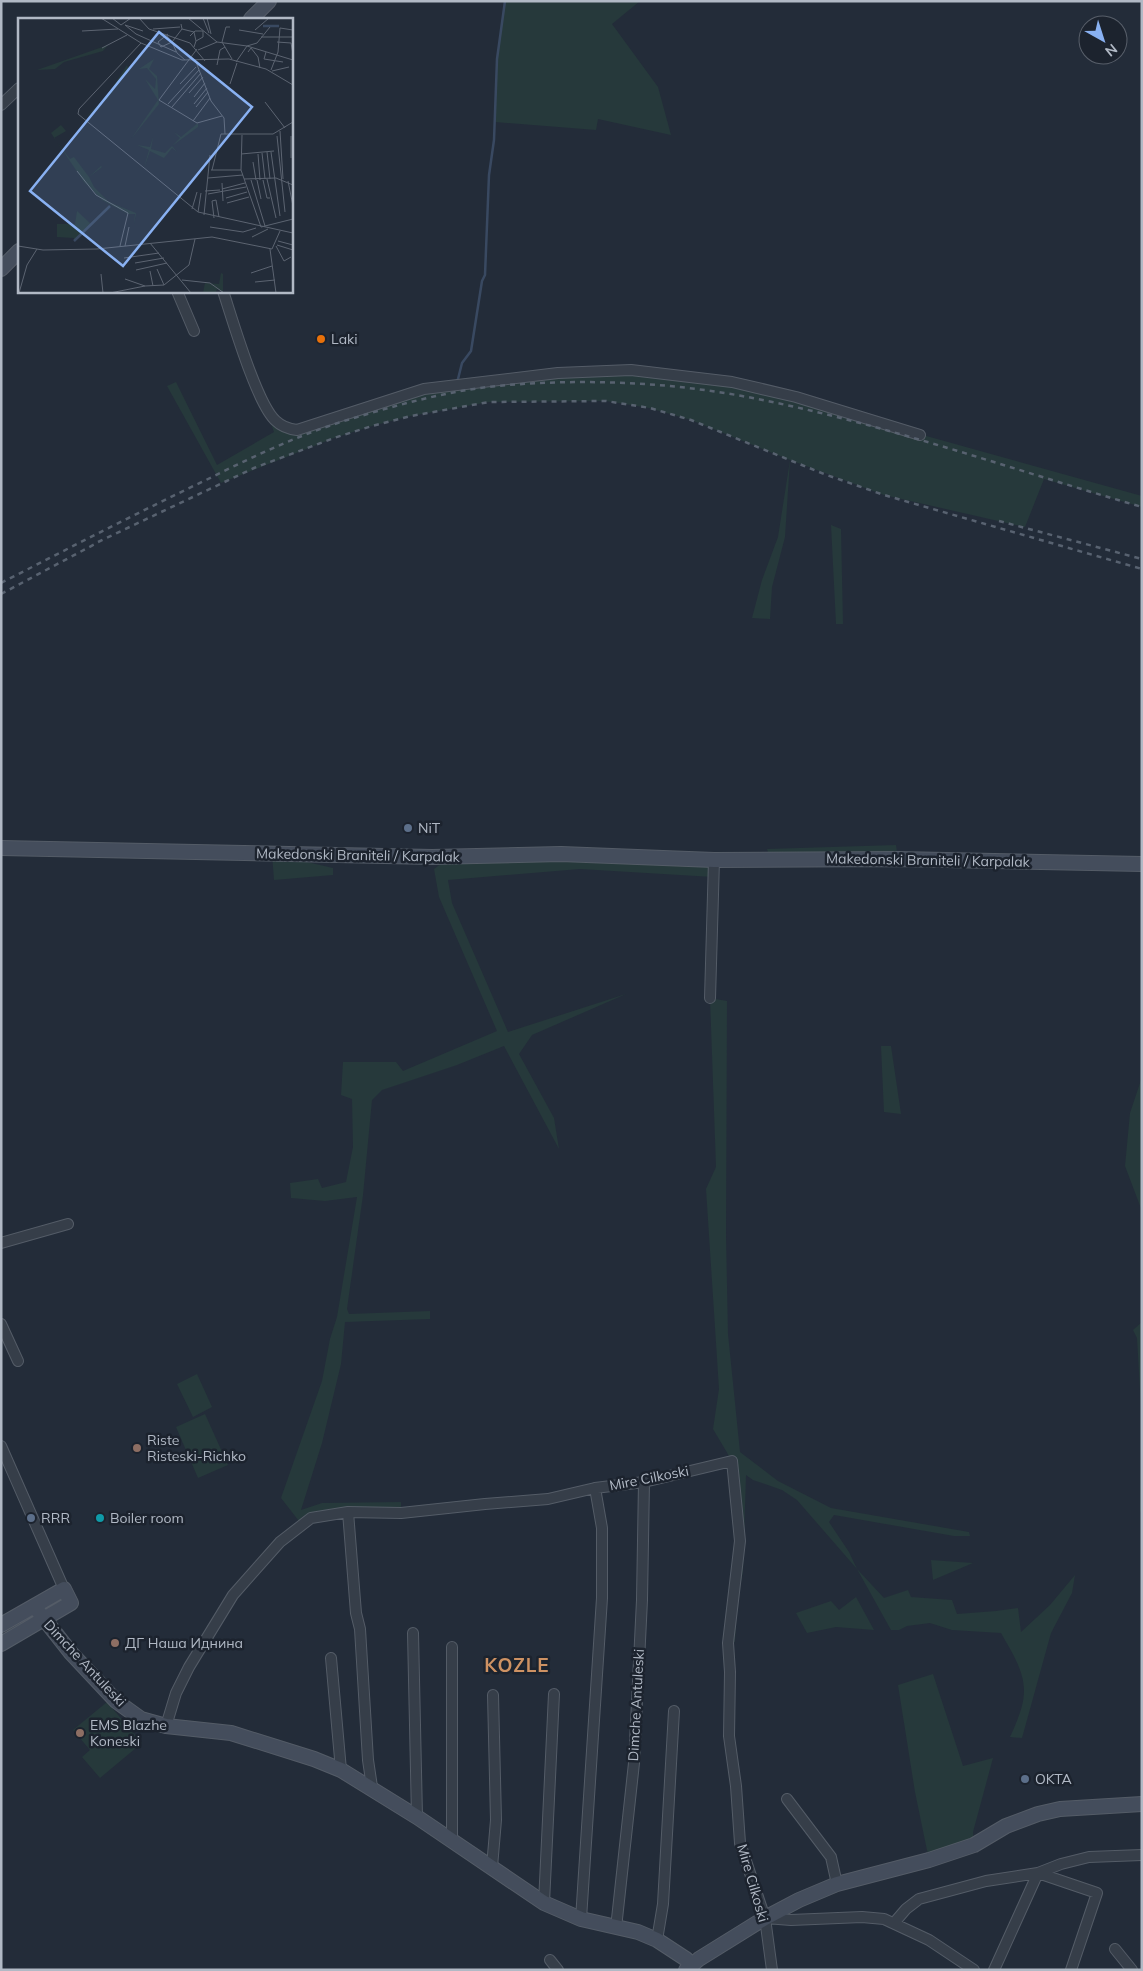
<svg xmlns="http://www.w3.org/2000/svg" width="1143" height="1971" font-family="Mulish,sans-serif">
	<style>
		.green { fill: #26393b }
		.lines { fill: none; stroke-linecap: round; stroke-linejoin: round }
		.stream { stroke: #394961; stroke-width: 2.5 }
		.street-casing { stroke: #545c67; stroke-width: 12 }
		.secondary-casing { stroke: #545c67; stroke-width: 16 }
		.street { stroke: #363e49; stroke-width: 10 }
		.secondary { stroke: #444d5c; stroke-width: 14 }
		.rail { stroke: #586270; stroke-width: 2.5; stroke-dasharray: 5 5; stroke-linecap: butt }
		.food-dot { fill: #e8710a; stroke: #1c232e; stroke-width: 2 }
		.service-dot { fill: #5c6f8a; stroke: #1c232e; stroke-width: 2 }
		.education-dot { fill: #8d6e63; stroke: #1c232e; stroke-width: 2 }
		.culture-dot { fill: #0f9aa8; stroke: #1c232e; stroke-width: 2 }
		.labels { text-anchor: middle; stroke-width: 5; stroke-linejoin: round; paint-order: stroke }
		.poi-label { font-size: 14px; fill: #b1b9c5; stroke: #1c232e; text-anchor: start }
		.street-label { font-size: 14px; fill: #b1b9c5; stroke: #1c232e }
		.district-label { font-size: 19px; font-weight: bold; letter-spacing: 1px; fill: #ce9263; stroke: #1c232e }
		.inset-river { fill: none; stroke: #394961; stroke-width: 2.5 }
		.inset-road { fill: none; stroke: #5c6471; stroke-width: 1 }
		.view { fill: #89b1f2; fill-opacity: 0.15; stroke: #89b1f2; stroke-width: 2.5 }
		.inset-edge { fill: none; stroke: #b1b9c5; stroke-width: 2.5 }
	</style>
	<rect width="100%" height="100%" fill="#232c39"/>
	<path class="green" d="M505,1h135l-28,23 46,63 13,48 -73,-16 -2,11 -101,-8 2,-63z
		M631,370l101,12 410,114v11l-98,-28 -19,48 -141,-32 -94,-35 -5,77 -13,50 -2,32 -18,-1 10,-38 16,-43 12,-77 -99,-40 -42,-12 -43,-7 -117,1 -78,14 -39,10 -38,12 -113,45 -54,-97 9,-4 41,83 57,-33 -9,-25 22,21 137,-39z
		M831,525l10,4 2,95h-7z
		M896,845l2,14h-128l-3,-10z
		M272,854l61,14v7l-59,5z
		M450,857l264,3 -1,17 -133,-8 -132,11 4,23 56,129 118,-38 -94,41 -13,19 35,64 5,31 -55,-103 -47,19 -75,25 -10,10 -9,95 -16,114 2,5 81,-3v8l-85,3 -4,42 -19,79 -21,67 21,-7 79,-1v11l-53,-1 -46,13 -21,-27 41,-117 8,-42 7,-22 20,-120 -32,4 -34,-3 -1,-15 28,-4 4,9 24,-6 7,-35 -1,-48 -11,-4 2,-33h53l7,9 94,-40 -58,-134 -5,-28z
		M710,998l17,3 -1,235 2,98 12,118 38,29 53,27 138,24 1,4h-16l-120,-21 -5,7 20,30 8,17 27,29 24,-8 3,7 41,3 5,14 39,-3 22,-3 3,24 29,-27 25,-30 -3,18 -21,40 -29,105 -12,-1c6,-14 14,-30 14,-46 0,-21 -13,-40 -23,-58l-49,-3 -22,-7 -23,3 -8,4h-8l-34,-61 -60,-69 -15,-10 -29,-10 -7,-5 -3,96 -6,33 -2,38 -7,1 12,-102 -8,-80 -19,-32 6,-40 -13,-200 10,-22z
		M881,1046h10l10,68 -17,-2z
		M1142,1077v134l-17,-45 5,-53z
		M1142,1322v195l-2,-7 2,-86 -5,-86 -4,-8z
		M197,1374l15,33 -19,10 -16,-33z
		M205,1414l23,51 -30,13 -22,-51z
		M931,1560l42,3 -40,17z
		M856,1597l18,33 -38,-3 -29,6 -11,-20 35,-12 8,9z
		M933,1674l30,92 30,-8 -20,74 1,13 -45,15 -14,-68 -17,-107z
		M107,1702l35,41 -42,35 -18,-21 8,-7 -17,-20z"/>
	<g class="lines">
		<path class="stream" d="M457,383l5,-20 9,-12 11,-70 3,-6 4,-100 5,-35 3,-81 8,-58"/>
		<defs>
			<path id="street" d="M1,105l18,-17
				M177,291l17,40
				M223,291c9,27 34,114 53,130 6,6 13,8 21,9l127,-41 134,-16 73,-3 101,12 64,15 124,38
				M710,998l4,-138
				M1,1243l67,-19
				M1,1324l17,37
				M1,1446l63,143
				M348,1512l8,101 4,16 8,131 4,27
				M413,1633l4,184
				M452,1647v193
				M331,1658l10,112
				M166,1726l10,-33 13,-26 44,-72 47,-53 31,-24 37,-6 53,1 84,-9 63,-5 47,-11 49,-6 88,-21 8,80 -12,102 2,29 -1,64 7,50 4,57 25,75 7,52
				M787,1799l44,58 6,27
				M492,1867l4,-47 -3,-125
				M544,1903l10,-209
				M766,1918l25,2 71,-3 22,2 45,21 45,30
				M581,1919l21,-321v-70l-7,-40
				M894,1923l12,-14 13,-10 67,-18 52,-8 23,-9 28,-7 53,-2
				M616,1928l18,-165 8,-163 2,-118
				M657,1940l6,-36 11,-193
				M1115,1949l17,21
				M550,1960l8,10
				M994,1970l44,-97 59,20 -26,77"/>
			<path id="secondary" d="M251,19l18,-18
				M1,269l18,-18
				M1,848l431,9 129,-3 153,6 184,-1 244,5
				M34,1606l37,47 45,48 25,18 25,7 65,7 83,26 27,11 76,47 127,86 37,16 57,13 19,8 29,19 4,6
				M1,1625l63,-36 7,14 -70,41
				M686,1970l13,-11 66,-41 34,-18 38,-16 92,-24 45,-15 32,-19 32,-12 22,-5 82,-5"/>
		</defs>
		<use href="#street" class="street-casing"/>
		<use href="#secondary" class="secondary-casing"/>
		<use href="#street" class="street"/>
		<use href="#secondary" class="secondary"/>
		<path class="rail" d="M999,521l143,38
			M98,542l156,-74 80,-30 38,-12 39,-10 78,-14 117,-1 44,7 41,12 133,54 60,21 258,74
			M1,583c68,-35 136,-70 205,-103 44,-22 90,-44 138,-59 53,-16 109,-32 164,-36 77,-6 158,-3 234,11 135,25 268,73 400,111
			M1,594l94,-50"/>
	</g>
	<circle class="food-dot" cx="321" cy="339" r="5"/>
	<g class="service-dot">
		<circle cx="408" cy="828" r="5"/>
		<circle cx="31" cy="1518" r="5"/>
		<circle cx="1025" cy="1779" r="5"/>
	</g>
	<g class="education-dot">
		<circle cx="137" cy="1448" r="5"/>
		<circle cx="115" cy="1643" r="5"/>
		<circle cx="80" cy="1733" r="5"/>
	</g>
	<circle class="culture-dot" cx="100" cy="1518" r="5"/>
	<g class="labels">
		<g class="poi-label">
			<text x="331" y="344">Laki</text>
			<text x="418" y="833">NiT</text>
			<text x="147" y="1445">Riste<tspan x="147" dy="16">Risteski-Richko</tspan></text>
			<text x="41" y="1523">RRR</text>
			<text x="110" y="1523">Boiler room</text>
			<text x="125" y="1648">ДГ Наша Иднина</text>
			<text x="90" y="1730">EMS Blazhe<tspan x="90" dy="16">Koneski</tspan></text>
			<text x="1035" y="1784">OKTA</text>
		</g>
		<g class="street-label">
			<text transform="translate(358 855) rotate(1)" y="5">Makedonski Braniteli / Karpalak</text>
			<text transform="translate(928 860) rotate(1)" y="5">Makedonski Braniteli / Karpalak</text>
			<text transform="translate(649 1478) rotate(-11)" y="5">Mire Cilkoski</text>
			<text transform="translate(85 1663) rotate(47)" y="5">Dimche Antuleski</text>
			<text transform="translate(636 1705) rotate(-87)" y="5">Dimche Antuleski</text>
			<text transform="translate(753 1883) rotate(74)" y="5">Mire Cilkoski</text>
		</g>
		<g class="district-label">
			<text x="517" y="1672">KOZLE</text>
		</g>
	</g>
	<g transform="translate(18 18)">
		<rect width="275" height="275" fill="#232c39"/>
		<path d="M90,27l-5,6 -39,11 -9,7 -18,1zM136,41l-5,10 8,7 2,28 -28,35 27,-39 -13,-21 10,10 1,-10 -9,-11 -8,1zM109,47l2,5 -21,28 -24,21 23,-23zM180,105v4l-26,19 5,6 -5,-4 -8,10 -14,-7 -6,17 5,-18 -12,-5 13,2 3,-10 -2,12 14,4 15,-15 -6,-6 7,5zM43,107l5,6 -12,7 16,21 4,-2 15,20 12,-11 1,1 -13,10 5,10 15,15 27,11 -2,11 1,-10h-7l-26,-14 -18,-18 -33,-49zM59,193l14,13 -17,17v-3l-17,-1v-13h18zM203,255l2,1v18l-6,-3 -1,3 -13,1 2,-10 14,1z" fill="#26393b"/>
		<path class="inset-river" d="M245,8h16M56,223l36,-35"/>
		<path class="inset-road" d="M83,0l40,25 -62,66 -1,5 120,98 95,21M94,0l9,7 10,-7M121,0l10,11 41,14 15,18M170,0l29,24 30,4 46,14M185,0l6,15M189,0l4,16M163,6l1,5 -10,13 5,11 8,7M107,7l11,9 40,18M107,7l18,6M135,11l27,-2M164,11l12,3 2,9M221,12l24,4M237,12l14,-12M64,13l36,-2M149,18l5,6 -11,5 -3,-5 10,-8M172,18l5,-5h8v6l-7,4 -2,6M243,19h32M204,24l10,17M204,24l4,-15h4M259,24l14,1 2,11M123,25l41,17 47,-1 37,10 27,16M84,30l25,-13M179,31l-38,51 38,23 25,-7M180,32l19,-8M230,34l3,-4 7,9 2,11M248,34l-2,7 19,3M178,44l15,39 13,17 1,16M218,44l11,-16 10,-3 13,-16M199,47l3,-15 5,-3M253,52l7,-18 2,-24 13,2M254,53l17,-4M162,66l16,-17M212,66l7,-21M171,75l14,-16M176,79l11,-14M247,84l20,26M150,86l31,-34M176,86l13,-16M154,89l29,-34M178,89l12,-15M175,103l17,-23M262,113l3,48M203,116h52l20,-12M224,117l-1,35 20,57 32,-8M259,118l8,76M273,118v22M249,134l3,27M253,134l9,64M244,135l3,26M223,136l33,-3M240,136l2,26M235,144l3,18M193,152h30M194,152l9,-36M59,153l19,24 32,18 -8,33M190,160l35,-3M226,161l32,-1 17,7M249,161l9,39M233,162l14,46M239,162l4,19M245,162l4,18h3M270,163l5,25M204,165l1,18M204,171l23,-6M187,173l15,-1M190,176l38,-7M208,180l21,-6M209,185l22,-6M174,191l5,-17M180,194l3,-19M186,197l6,-60M196,200l-2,-17 4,-1 3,17M192,209l33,5 13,-4M234,219l16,-8M260,223l15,4M132,225l41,50M259,227l16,5M0,228l25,4 54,-1 115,-12 60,12 8,-18M107,228l4,-19M258,228l8,15 7,-4M252,231l6,44M106,240l35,-5M117,245l29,-5M139,251l7,16M118,252l31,-7M132,253l3,15M233,255l21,-7M83,256l2,19M107,261l20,7 19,-1 25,-20 6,-26M164,262l28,3 14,10M237,264l20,-2M1,275l8,-28 10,-16M92,275l35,-7"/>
		<path class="view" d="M141,14l93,75 -129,159 -93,-75z"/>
		<rect width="275" height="275" class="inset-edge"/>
	</g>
	<rect width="1143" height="1971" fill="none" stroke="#b1b9c5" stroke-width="5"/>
	<g transform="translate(1103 40) rotate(141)"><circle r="24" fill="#1c232e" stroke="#585f6a"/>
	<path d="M0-4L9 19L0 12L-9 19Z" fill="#89b1f2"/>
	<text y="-8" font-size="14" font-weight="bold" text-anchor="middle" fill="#b1b9c5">N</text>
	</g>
</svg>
